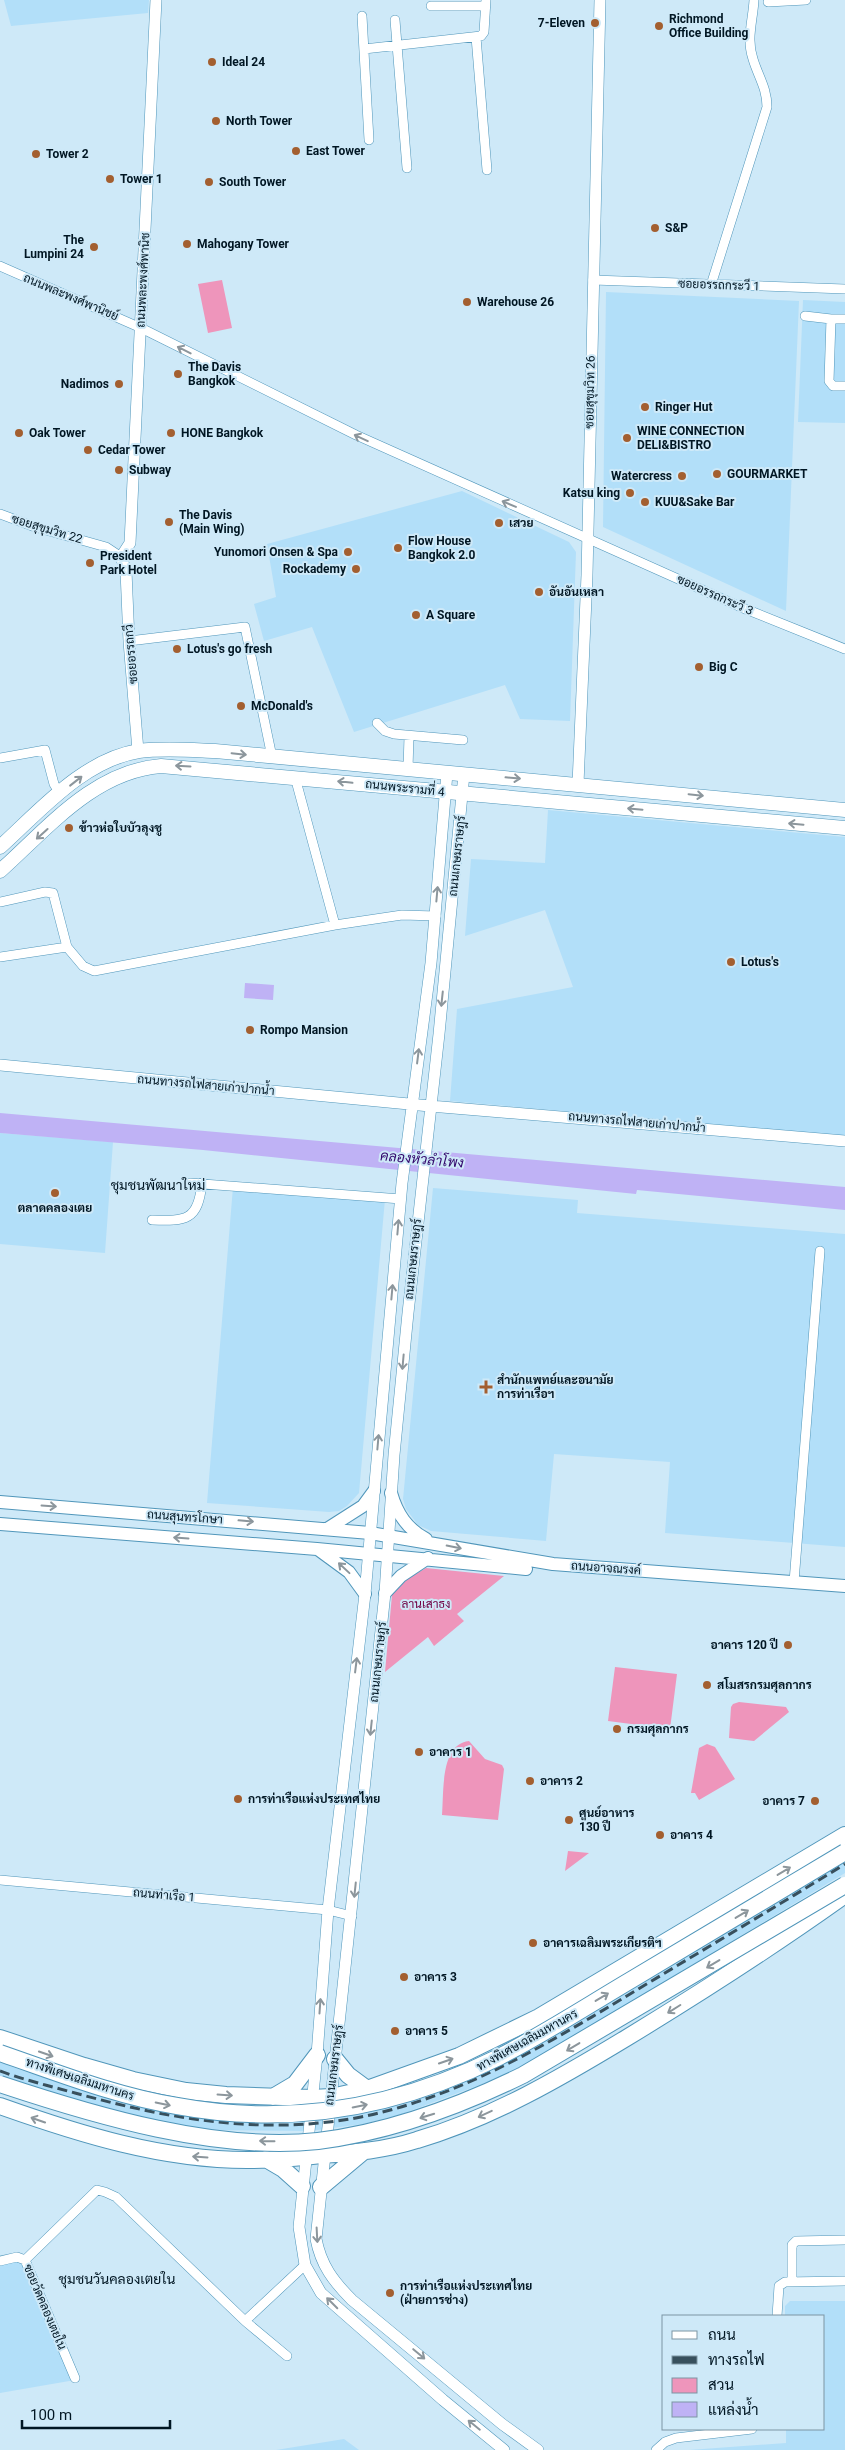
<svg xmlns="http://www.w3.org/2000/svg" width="845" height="2450" font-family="Roboto,Sarabun,sans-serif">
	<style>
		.built { fill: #b2dff9 }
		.green { fill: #ee95bb }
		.water { fill: #bfb2f5 }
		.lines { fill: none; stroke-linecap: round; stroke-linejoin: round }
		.minor-casing { stroke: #5096ba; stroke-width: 10 }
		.tertiary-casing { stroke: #5096ba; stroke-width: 12 }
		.secondary-casing { stroke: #5096ba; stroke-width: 14 }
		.primary-casing { stroke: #5096ba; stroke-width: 15 }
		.motorway-casing { stroke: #5096ba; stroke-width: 18 }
		.minor { stroke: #fff; stroke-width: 9 }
		.tertiary { stroke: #fff; stroke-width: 11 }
		.secondary { stroke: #fff; stroke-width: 12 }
		.primary { stroke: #fff; stroke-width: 14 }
		.motorway { stroke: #fff; stroke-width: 16 }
		.rail { stroke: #38505d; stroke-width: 3; stroke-dasharray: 10 5; stroke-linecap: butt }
		.motorway-bridge-casing { stroke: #5096ba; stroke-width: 18; stroke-linecap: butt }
		.motorway-bridge { stroke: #fff; stroke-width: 16 }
		.oneway { stroke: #8c969c }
		.poi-dot { fill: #a35f30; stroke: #cee9f8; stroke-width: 2 }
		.labels { text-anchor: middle; stroke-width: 4; stroke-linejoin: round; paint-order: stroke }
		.poi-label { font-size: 12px; font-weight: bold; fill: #001623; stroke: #cee9f8; text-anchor: start }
		.street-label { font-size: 12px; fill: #001623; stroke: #cee9f8 }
		.park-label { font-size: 12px; fill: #710043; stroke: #cee9f8 }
		.water-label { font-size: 14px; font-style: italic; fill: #33086c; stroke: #cee9f8 }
		.neighbourhood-label { font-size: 14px; fill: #001623; stroke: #cee9f8 }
	</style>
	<rect width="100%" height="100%" fill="#cee9f8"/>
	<path class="built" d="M4,0h145l-1,13 -137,13z
		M606,292l193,9 -13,310 -183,-84z
		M803,300l42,2v121l-47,-1z
		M462,491l107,51 7,10 -6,169 -50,-2 -15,-34 -151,47 -42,-105 -48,14 -10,-37 22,-7 -9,-53z
		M548,810l297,27v299l-395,-35 7,-92 116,-22 -28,-77 -80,26 6,-77 74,4z
		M0,1133l113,9 -8,111 -105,-9z
		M233,1187l152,12 -26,294 -12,13 -8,5 -10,1 -122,-9z
		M433,1188l145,12 -1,13 268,21v313l-180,-14 5,-71 -116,-8 -8,87 -115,-10 -13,-6 -12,-16 -3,-10z
		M845,1856v17l-297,179 -50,26 -96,36 -39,10 -53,7 -91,-1 -40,-4 -45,-10 -134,-38v-16l26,10 83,23 111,20 211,-26z
		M21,2255l54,125 -75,13v-132z
		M790,2301h55v149h-156l97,-7v-14h38v-113h-39v-10z
		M344,2439l15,11h-83z"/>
	<path class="green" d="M222,280l10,48 -24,5 -10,-49z
		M426,1568l78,8 -47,38 7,7 -30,25 -6,-9 -43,35 7,-77 15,-16z
		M615,1667l62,7 -7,55 -62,-8z
		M739,1702l47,5 3,5 -35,29 -25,-3 2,-31 2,-3z
		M469,1741l16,18 17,6 2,4 -6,51 -56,-5c2,-23 -2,-71 27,-74z
		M707,1744l8,3 20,32 -36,21 -4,-7h-4l8,-45z
		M568,1851l21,2 -24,18z"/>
	<path class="water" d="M245,983l29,2 -1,15 -29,-2z
		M0,1113l845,74v23l-208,-20 -1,4 -433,-44 -203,-17z"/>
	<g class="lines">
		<defs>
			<path id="minor" d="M768,2l38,-2
				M431,6h54
				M362,16l7,124
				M395,20l12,148
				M476,37l11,133
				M364,49l117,-13 3,-4 2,-32
				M0,266l141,62 215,107 387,173 102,41
				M593,280l252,9
				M711,285l56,-178c0,-19 -9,-31 -14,-48 -7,-20 0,-39 1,-59
				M805,316l26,3
				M845,319h-14l-2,62 4,5h12
				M0,514l35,13 71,20 15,10
				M129,641l116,-14 27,130
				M377,723l8,8 9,3 69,6
				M0,758l45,-8 9,34 6,10
				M408,769l1,-33
				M295,777l40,148
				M0,902l45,-10 8,1 14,54 16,19 11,5 241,-46 67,-10 34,1
				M0,957l67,-10
				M190,1183l211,16
				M152,1220c34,1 46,1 50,-37
				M794,1582l26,-331
				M0,1880l328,30 24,6
				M25,2260l72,-70 8,2 11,5 129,124 60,-56
				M0,2261l17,-4 8,3 50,118
				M792,2282v-37l4,-4 49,-1
				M777,2316l2,-30 6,-4 60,-1
				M245,2321l42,35
				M656,2450l9,-8 11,-4 76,-9"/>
			<path id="tertiary" d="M138,751l-9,-110 -3,-70 -5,-14 9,-14 26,-543
				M447,773l-16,190 -29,220 -37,411 -37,316 -11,145 -18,172 6,38 16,28 122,107 61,50
				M464,774l-25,260 -31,279 -14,142 -9,138 -69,646c5,26 17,42 36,61l150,124 36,26
				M578,784l9,-209 13,-575
				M0,1065l430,41 415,35"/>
			<path id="secondary" d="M391,1493c6,21 16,36 35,46
				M0,1502l370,31 183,31 292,22
				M0,1524l317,25 209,20
				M327,1529l36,-23 11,-15
				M319,1550l30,22 16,22
				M385,1593l16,-17 27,-18"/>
			<path id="primary" d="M0,847c40,-36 83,-87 139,-96 25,-3 51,-1 76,0l630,59
				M0,871c47,-42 94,-100 161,-105l684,62"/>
			<path id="motorway" d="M0,2038l84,28 49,14 53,11 40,4 86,3 19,-1 36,-8 92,-33 80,-39 306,-182
				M335,2059l13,16 19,14
				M273,2097l22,-13 22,-29
				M0,2106c79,28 162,54 247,54 25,0 50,-2 74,-5 32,-2 65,-5 96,-15 75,-22 145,-63 211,-103 74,-45 147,-92 217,-142
				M266,2159l17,10 19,17
				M321,2187l43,-36"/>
		</defs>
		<use href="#minor" class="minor-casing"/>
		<use href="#tertiary" class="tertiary-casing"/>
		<use href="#secondary" class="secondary-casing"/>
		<use href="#primary" class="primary-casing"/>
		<use href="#motorway" class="motorway-casing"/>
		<use href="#minor" class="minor"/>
		<use href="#tertiary" class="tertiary"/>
		<use href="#secondary" class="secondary"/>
		<use href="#primary" class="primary"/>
		<use href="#motorway" class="motorway"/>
		<path class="rail" d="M0,2071c24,9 50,15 75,22 94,26 189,43 286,24 103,-21 191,-76 279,-129 68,-41 137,-82 205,-124"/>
		<defs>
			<path id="motorway-bridge" d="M0,2053c58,20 116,43 177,53 113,21 220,2 322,-49 45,-23 88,-51 132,-77 71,-43 143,-85 214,-128
				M0,2084c96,32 217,68 318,57 73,-9 140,-34 205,-66l322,-190"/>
		</defs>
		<use href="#motorway-bridge" class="motorway-bridge-casing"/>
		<use href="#motorway-bridge" class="motorway-bridge"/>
	</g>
	<defs><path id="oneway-shaft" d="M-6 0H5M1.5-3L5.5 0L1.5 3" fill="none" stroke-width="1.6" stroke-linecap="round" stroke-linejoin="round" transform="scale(1.25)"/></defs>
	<g class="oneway">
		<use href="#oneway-shaft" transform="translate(184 350) rotate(-153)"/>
		<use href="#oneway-shaft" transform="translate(361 438) rotate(-155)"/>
		<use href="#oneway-shaft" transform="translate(509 504) rotate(-157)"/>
		<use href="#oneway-shaft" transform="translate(239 754) rotate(6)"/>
		<use href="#oneway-shaft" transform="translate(183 766) rotate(-177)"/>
		<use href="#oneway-shaft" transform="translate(513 778) rotate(5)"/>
		<use href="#oneway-shaft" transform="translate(76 781) rotate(-38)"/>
		<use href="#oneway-shaft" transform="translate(345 782) rotate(-174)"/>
		<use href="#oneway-shaft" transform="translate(696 795) rotate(6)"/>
		<use href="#oneway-shaft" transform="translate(635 809) rotate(-175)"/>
		<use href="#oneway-shaft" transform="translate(796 824) rotate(-175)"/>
		<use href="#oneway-shaft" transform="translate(42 834) rotate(138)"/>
		<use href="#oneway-shaft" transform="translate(437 894) rotate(-85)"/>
		<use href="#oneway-shaft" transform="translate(442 999) rotate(96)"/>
		<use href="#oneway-shaft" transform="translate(418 1056) rotate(-83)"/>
		<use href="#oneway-shaft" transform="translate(398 1227) rotate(-85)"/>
		<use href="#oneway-shaft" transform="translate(392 1292) rotate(-85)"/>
		<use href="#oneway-shaft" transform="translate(403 1362) rotate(95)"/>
		<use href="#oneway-shaft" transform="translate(378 1442) rotate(-85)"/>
		<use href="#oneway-shaft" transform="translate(49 1506) rotate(4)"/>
		<use href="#oneway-shaft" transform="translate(246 1521) rotate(5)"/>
		<use href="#oneway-shaft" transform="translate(181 1538) rotate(-176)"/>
		<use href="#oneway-shaft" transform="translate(454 1547) rotate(11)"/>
		<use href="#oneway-shaft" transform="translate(344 1568) rotate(-137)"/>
		<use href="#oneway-shaft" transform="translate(356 1665) rotate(-83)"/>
		<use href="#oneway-shaft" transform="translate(371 1728) rotate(96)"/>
		<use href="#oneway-shaft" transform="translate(784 1871) rotate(-31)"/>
		<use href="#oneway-shaft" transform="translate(355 1890) rotate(96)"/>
		<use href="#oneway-shaft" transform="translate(742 1914) rotate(-31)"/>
		<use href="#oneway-shaft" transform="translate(713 1964) rotate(149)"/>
		<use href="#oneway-shaft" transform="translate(602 1997) rotate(-31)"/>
		<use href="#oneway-shaft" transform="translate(320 2006) rotate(-86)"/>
		<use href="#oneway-shaft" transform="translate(674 2009) rotate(148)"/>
		<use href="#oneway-shaft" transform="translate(573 2047) rotate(149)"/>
		<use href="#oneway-shaft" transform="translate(46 2054) rotate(19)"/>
		<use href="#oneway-shaft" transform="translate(446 2061) rotate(-19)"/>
		<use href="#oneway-shaft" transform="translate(225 2095) rotate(4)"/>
		<use href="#oneway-shaft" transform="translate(163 2104) rotate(12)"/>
		<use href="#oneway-shaft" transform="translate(360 2106) rotate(-11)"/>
		<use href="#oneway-shaft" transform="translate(485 2114) rotate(155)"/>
		<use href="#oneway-shaft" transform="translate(427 2116) rotate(163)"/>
		<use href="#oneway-shaft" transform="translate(38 2120) rotate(-161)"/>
		<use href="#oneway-shaft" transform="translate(267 2141) rotate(-179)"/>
		<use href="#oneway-shaft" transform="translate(200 2157) rotate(-176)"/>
		<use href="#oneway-shaft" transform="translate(317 2235) rotate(87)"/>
		<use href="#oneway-shaft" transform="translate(332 2303) rotate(-135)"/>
		<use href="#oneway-shaft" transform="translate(419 2354) rotate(40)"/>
		<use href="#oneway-shaft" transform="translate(474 2425) rotate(-141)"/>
	</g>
	<g class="poi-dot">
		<circle cx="595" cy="23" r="5"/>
		<circle cx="659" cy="26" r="5"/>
		<circle cx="212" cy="62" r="5"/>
		<circle cx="216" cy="121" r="5"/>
		<circle cx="296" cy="151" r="5"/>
		<circle cx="36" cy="154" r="5"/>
		<circle cx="110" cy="179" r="5"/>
		<circle cx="209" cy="182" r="5"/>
		<circle cx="655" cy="228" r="5"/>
		<circle cx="187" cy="244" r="5"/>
		<circle cx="94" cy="247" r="5"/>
		<circle cx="467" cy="302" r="5"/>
		<circle cx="178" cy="374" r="5"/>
		<circle cx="119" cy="384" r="5"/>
		<circle cx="645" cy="407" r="5"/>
		<circle cx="19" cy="433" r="5"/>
		<circle cx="171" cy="433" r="5"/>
		<circle cx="627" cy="438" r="5"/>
		<circle cx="88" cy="450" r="5"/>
		<circle cx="119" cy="470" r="5"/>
		<circle cx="717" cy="474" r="5"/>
		<circle cx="682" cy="476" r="5"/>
		<circle cx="630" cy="493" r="5"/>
		<circle cx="645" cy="502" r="5"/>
		<circle cx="169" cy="522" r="5"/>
		<circle cx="499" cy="523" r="5"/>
		<circle cx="398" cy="548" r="5"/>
		<circle cx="348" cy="552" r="5"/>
		<circle cx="90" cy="563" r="5"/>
		<circle cx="356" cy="569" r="5"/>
		<circle cx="539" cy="592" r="5"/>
		<circle cx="416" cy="615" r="5"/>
		<circle cx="177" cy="649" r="5"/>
		<circle cx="699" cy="667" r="5"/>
		<circle cx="241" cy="706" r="5"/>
		<circle cx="69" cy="828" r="5"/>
		<circle cx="731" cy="962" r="5"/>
		<circle cx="250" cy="1030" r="5"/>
		<circle cx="55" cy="1193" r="5"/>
		<path d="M483.5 1379.5h5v5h5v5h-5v5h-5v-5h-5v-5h5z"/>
		<circle cx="788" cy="1645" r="5"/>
		<circle cx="707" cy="1685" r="5"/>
		<circle cx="617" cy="1729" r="5"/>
		<circle cx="419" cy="1752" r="5"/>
		<circle cx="530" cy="1781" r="5"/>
		<circle cx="238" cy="1799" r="5"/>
		<circle cx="815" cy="1801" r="5"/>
		<circle cx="569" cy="1820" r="5"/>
		<circle cx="660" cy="1835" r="5"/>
		<circle cx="533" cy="1943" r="5"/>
		<circle cx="404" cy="1977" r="5"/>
		<circle cx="395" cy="2031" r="5"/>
		<circle cx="390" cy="2293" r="5"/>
	</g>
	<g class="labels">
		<g class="poi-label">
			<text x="669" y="23">Richmond<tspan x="669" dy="14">Office Building</tspan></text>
			<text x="585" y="27" text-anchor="end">7-Eleven</text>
			<text x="222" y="66">Ideal 24</text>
			<text x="226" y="125">North Tower</text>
			<text x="306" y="155">East Tower</text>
			<text x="46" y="158">Tower 2</text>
			<text x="120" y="183">Tower 1</text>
			<text x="219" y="186">South Tower</text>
			<text x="665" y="232">S&amp;P</text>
			<text x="84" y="244" text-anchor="end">The<tspan x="84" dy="14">Lumpini 24</tspan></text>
			<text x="197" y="248">Mahogany Tower</text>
			<text x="477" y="306">Warehouse 26</text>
			<text x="188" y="371">The Davis<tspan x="188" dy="14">Bangkok</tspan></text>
			<text x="109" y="388" text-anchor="end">Nadimos</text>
			<text x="655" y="411">Ringer Hut</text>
			<text x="637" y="435">WINE CONNECTION<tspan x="637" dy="14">DELI&amp;BISTRO</tspan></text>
			<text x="29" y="437">Oak Tower</text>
			<text x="181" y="437">HONE Bangkok</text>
			<text x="98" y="454">Cedar Tower</text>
			<text x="129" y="474">Subway</text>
			<text x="727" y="478">GOURMARKET</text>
			<text x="672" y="480" text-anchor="end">Watercress</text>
			<text x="620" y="497" text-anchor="end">Katsu king</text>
			<text x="655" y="506">KUU&amp;Sake Bar</text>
			<text x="179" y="519">The Davis<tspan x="179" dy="14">(Main Wing)</tspan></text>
			<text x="509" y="527">เสวย</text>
			<text x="408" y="545">Flow House<tspan x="408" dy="14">Bangkok 2.0</tspan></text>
			<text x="338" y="556" text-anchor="end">Yunomori Onsen &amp; Spa</text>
			<text x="100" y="560">President<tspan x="100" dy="14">Park Hotel</tspan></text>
			<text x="346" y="573" text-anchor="end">Rockademy</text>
			<text x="549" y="596">อันอันเหลา</text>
			<text x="426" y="619">A Square</text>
			<text x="187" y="653">Lotus's go fresh</text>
			<text x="709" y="671">Big C</text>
			<text x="251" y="710">McDonald's</text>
			<text x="79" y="832">ข้าวห่อใบบัวลุงชู</text>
			<text x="741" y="966">Lotus's</text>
			<text x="260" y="1034">Rompo Mansion</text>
			<text x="55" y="1212" text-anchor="middle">ตลาดคลองเตย</text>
			<text x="497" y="1384">สำนักแพทย์และอนามัย<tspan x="497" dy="14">การท่าเรือฯ</tspan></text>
			<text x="778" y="1649" text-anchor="end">อาคาร 120 ปี</text>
			<text x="717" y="1689">สโมสรกรมศุลกากร</text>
			<text x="627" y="1733">กรมศุลกากร</text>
			<text x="429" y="1756">อาคาร 1</text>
			<text x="540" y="1785">อาคาร 2</text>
			<text x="248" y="1803">การท่าเรือแห่งประเทศไทย</text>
			<text x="805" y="1805" text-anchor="end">อาคาร 7</text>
			<text x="579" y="1817">ศูนย์อาหาร<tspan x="579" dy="14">130 ปี</tspan></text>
			<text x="670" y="1839">อาคาร 4</text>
			<text x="543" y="1947">อาคารเฉลิมพระเกียรติฯ</text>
			<text x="414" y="1981">อาคาร 3</text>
			<text x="405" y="2035">อาคาร 5</text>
			<text x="400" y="2290">การท่าเรือแห่งประเทศไทย<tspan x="400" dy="14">(ฝ่ายการช่าง)</tspan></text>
		</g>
		<g class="street-label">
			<text transform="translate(143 280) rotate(-87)" y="4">ถนนพละพงศ์พานิช</text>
			<text transform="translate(719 285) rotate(2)" y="4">ซอยอรรถกระวี 1</text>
			<text transform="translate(71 297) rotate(23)" y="4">ถนนพละพงศ์พานิชย์</text>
			<text transform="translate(590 392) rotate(-89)" y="4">ซอยสุขุมวิท 26</text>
			<text transform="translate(47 529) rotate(17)" y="4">ซอยสุขุมวิท 22</text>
			<text transform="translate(715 595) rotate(24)" y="4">ซอยอรรถกระวี 3</text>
			<text transform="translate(131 654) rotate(-95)" y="4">ซอยอรรถกวี</text>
			<text transform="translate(405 788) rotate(6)" y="4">ถนนพระรามที่ 4</text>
			<text transform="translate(457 856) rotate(-84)" y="4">ถนนเกษมราษฎร์</text>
			<text transform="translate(206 1085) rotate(5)" y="4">ถนนทางรถไฟสายเก่าปากน้ำ</text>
			<text transform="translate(637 1122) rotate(5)" y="4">ถนนทางรถไฟสายเก่าปากน้ำ</text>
			<text transform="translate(413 1259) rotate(-84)" y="4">ถนนเกษมราษฎร์</text>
			<text transform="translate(185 1517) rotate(4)" y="4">ถนนสุนทรโกษา</text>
			<text transform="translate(606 1568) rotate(4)" y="4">ถนนอาจณรงค์</text>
			<text transform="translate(378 1662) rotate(-84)" y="4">ถนนเกษมราษฎร์</text>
			<text transform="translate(164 1895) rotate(5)" y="4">ถนนท่าเรือ 1</text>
			<text transform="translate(527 2040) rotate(-29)" y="4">ทางพิเศษเฉลิมมหานคร</text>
			<text transform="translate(334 2065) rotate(-83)" y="4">ถนนเกษมราษฎร์</text>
			<text transform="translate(80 2079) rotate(18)" y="4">ทางพิเศษเฉลิมมหานคร</text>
			<text transform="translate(45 2307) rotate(67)" y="4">ซอยวัดคลองเตยใน</text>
		</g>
		<g class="park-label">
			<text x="426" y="1608">ลานเสาธง</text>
		</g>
		<g class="water-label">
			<text transform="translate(422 1159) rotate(5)" y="5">คลองหัวลำโพง</text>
		</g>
		<g class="neighbourhood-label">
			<text x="158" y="1190">ชุมชนพัฒนาใหม่</text>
			<text x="117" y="2284">ชุมชนวันคลองเตยใน</text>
		</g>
	</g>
	<rect x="662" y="2315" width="162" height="115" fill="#cee9f8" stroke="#7c95a3"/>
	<rect x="672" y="2331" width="25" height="8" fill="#ffffff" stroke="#7c95a3"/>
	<text x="708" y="2340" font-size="15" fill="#001623">ถนน</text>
	<rect x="672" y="2356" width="25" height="8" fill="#38505d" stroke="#7c95a3"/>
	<text x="708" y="2365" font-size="15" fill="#001623">ทางรถไฟ</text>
	<rect x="672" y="2378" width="25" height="15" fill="#ee95bb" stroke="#7c95a3"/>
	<text x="708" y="2390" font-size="15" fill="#001623">สวน</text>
	<rect x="672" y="2402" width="25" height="15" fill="#bfb2f5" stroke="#7c95a3"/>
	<text x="708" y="2415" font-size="15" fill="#001623">แหล่งน้ำ</text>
	<path d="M22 2420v8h148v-8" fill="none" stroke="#001623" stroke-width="2.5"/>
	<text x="30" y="2420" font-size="15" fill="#001623" stroke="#cee9f8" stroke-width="4" paint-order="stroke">100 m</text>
</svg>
